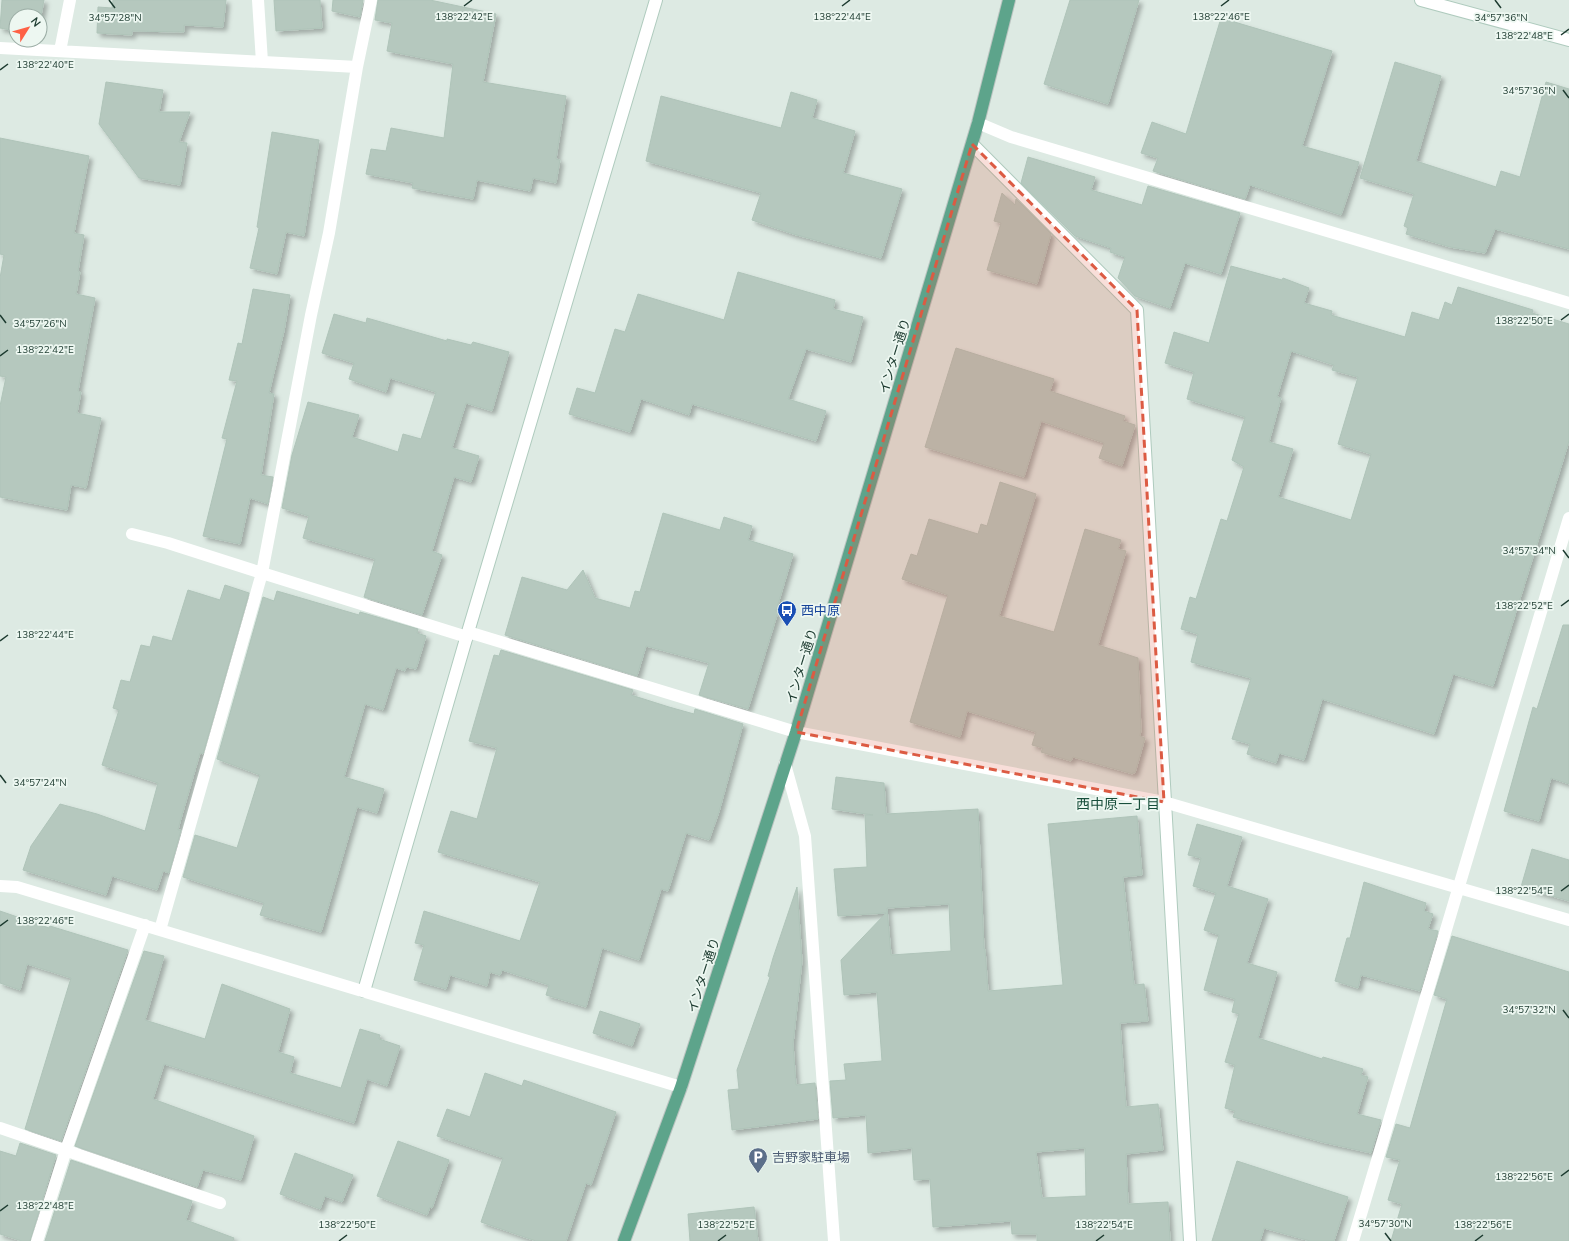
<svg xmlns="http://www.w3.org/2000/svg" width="1569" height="1241" font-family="'Nunito Sans','Noto Sans JP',sans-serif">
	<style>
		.building { fill: #b5c8be; stroke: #afc4b9; fill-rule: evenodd; filter: url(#shadow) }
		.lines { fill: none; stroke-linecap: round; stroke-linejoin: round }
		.secondary-casing { stroke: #afcbbe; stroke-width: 14 }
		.primary-casing { stroke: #bbc4c1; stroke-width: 14 }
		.street { stroke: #fff; stroke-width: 12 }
		.secondary { stroke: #fff; stroke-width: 12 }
		.primary { stroke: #5da48b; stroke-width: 12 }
		.marked { fill: #dc5b43; fill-opacity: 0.2; stroke: #dc5b43; stroke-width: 3; stroke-dasharray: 8 5; stroke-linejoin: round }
		.ticks { fill: none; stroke: #1d3b30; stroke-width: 1.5 }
		.labels { text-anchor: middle; stroke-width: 3.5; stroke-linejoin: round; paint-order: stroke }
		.street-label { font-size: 13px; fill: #1d3b30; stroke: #edf7f1 }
		.transit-label { font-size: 13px; fill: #164399; stroke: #edf7f1; text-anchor: start }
		.service-label { font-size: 13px; fill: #4e5e75; stroke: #edf7f1; text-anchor: start }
		.neighbourhood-label { font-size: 14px; fill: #184e3b; stroke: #edf7f1 }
		.ticks-label { font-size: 10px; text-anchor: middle; fill: #1d3b30; stroke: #edf7f1; stroke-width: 3.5; stroke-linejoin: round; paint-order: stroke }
	</style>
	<defs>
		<filter id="shadow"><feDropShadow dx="3.5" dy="3.5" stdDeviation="2" flood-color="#0004"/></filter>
	</defs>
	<rect width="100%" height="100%" fill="#ddeae3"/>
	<path class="building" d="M2,0h42l-4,21v-5h-24v15l-16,-3z
		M113,0h113l-3,27 -39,-2v7l-52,-1v4l-35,-2 1,-26 14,1z
		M274,0h46l2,28 -46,3z
		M333,0h30l-3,17 -28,-6z
		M378,0h52l66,14 -13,68 83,14 -10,63 4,1 -4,23 -23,-5 -3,13 -53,-11 -4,19 -61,-11 1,-5 -47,-9 5,-25 15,2 5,-23 53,10 9,-74 -66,-13 5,-28 -17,-3z
		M1070,0h69l-31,104 -64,-20z
		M1221,18l111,33 -30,95 57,16 -18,53 -91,-30 -5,14 -92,-28 5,-13 -17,-5 11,-31 34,12z
		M1395,62l46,14 -25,85 80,26 5,-16 19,6 26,-95 23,7v160l-74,-20 -10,24 -35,-6 -44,-13 2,-6 -4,-2 10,-32 -54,-16z
		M106,82l57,8 -4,22h31l-11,30 8,1 -7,42 -41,-7 -40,-54z
		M791,92l26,8 -5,18 43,13 -12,42 59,16 -21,69 -88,-24 -41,-14 9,-27 -115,-32 15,-65 120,32z
		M272,132l47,8 -15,96 -18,-4 -9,42 -27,-6 9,-40 -2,-1z
		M0,138l89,18 -15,77 10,2 -6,36 2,1 -4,22 19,4 -17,93 3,1 -4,21 24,5 -15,70 -15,-3 -4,25 -67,-13v-91l6,-29 -6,-1v-98l4,-23 -4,-1z
		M1028,157l67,20 -4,13 51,15 6,-19 92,27 -19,61 -36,-11 -15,45 -35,-12 -17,-18 7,-21 -15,-5 1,-4 -36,-12 -54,-53z
		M1002,193l13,12 1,-6 35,35 -14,50 -50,-14 14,-47 -7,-2z
		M1231,266l51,14 1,-2 26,10 -5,15 28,8 -1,4 74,22 7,-25 27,8 6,-18 7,3 6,-18 75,23 -1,3 37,11v117l-76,245 -40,-12 -19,60 -112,-35 -18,61 -25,-7 -3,10 -29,-9 3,-10 -18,-5 19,-61 -60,-16 7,-28 -17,-5 9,-32 6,2 25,-80 6,2 17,-54 -12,-7 13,-43 -58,-18 7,-27 -29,-9 9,-31 35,11zM1291,351l43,14 -2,5 26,7 -20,67 33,10 -20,66 -73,-23 15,-48 -24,-7 12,-44 -4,-1z
		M738,272l97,28 -2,9 30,8 -12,45 -45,-13 -18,50 38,12 -10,30 -124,-37 -3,11 -48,-16 -11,33 -61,-18 8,-26 18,5 20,-64 10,3 13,-38 86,26z
		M253,289l37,6 -6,36 -15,62 5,1 -13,81 12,2 -5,27 -18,-6 -10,46 -37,-8 24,-97 -5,-1 15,-57 -8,-1 9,-37 4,1z
		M334,314l32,9 1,-5 80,23v-2l24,6 2,-3 36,10 -17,59 -26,-8 -14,45 27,8 -8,26 -17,-5 -22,74 10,4 -20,60 -58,-18 11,-38 -72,-21 6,-22 -27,-8 10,-53 16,-53 51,13 -7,22 46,15 5,-18 18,5 15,-47 -46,-14 -4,14 -37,-13 5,-16 -32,-10z
		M956,348l98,31 -4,12 75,25 -2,5 12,4 -13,41 -23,-8 5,-15 -63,-22 -17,56 -99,-30z
		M1000,482l36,12 -37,122 55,16 31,-103 36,11 -3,9 8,2 -28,94 40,13 3,72 -1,6 5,2 -10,35 -2,-1v2l-60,-17 -2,4 -30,-9 2,-4 -11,-3 4,-13 -69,-21 -7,26 -50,-15 38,-127 -46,-16 9,-25 6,2 12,-37 49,15 3,-10 6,2z
		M663,513l57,17 4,-13 28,9 -4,14 45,14 -17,57 2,1 -30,97 -49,-14 10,-32 -63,-17 -9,30 -132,-41 17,-58 45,13 16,-20 12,28 35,10 5,-17 5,1z
		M225,585l24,8 -46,161 -3,-1 -20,69 -2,8h3l-12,43 -6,-2 -6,19 -45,-14 -6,19 -83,-25 8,-24 29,-42 37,10 48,17 13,-48 -56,-18 17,-55 -6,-2 8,-28 9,2 11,-37 9,2 3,-11 19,5 16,-51 32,10z
		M277,591l82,24 1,-3 58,17 -1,4 9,3 -10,33 -10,-2 -1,4 -9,-3 -13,42 -18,-6 -21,73 40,12 -7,24 -20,-6 -36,125 -61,-17 4,-12 -81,-26 12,-42 42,13 23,-73 -43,-16 46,-162 11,4z
		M1563,625h6v159l-18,-6 -12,43 -35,-10 29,-104 4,2z
		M501,650l132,40 -2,5 38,12 25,7 1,-5 48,15 -24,88 -10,28 -23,-7 -18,58 -7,-2 -22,71 -37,-12 -16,59 -40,-12 3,-10 -47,-15 -2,5 -10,-3 -3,14 -37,-11 -4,14 -32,-9 10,-35 -9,-2 9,-32 96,30 20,-59 -102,-30 13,-41 26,8 20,-71 -28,-7 25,-86 5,1z
		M836,777l48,6 2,31 92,-5 6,140h1l3,42 75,-6 -15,-161 89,-8 5,59 -19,2 11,108 10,-1 4,37 -28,2 6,84 32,-3 5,46 -37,4 2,50 40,-2 2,39h-133v-7h-25l-1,-13 -78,6 -3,-48 -16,1 -2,-32 -44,5 -2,-38 -33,3 -3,-37 16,-1 -2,-16 38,-3 -5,-69 -33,3 -3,-35 45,-47 -48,3 -4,-47 33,-2 -2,-52h8l-41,-6zM949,904l2,47 -60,4 -4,-47zM1085,1148l1,48 -44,2 -6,-46z
		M1197,824l45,13 -15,49 41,13 -21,64 30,9 -19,66 64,21 1,-2 40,12 -2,6 7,2 -11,37 24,6 -10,33 -49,-11 -89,-25 2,-6 -10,-3 10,-43 -10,-3 14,-48 -7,-2 3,-13 -31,-9 15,-55 -15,-5 12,-37 -23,-7 8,-28 -13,-3z
		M1532,849l37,11v41l-48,-14z
		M1364,882l62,21 -2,8 9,3 -5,15 10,2 -18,60 -59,-16 -3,13 -23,-7 12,-43h3z
		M797,887l5,74 -9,83 3,41 19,-2 3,36 -86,11 -4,-40 11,-1 -2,-19 33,-93 -2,-1 5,-18z
		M0,911l49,17 1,-2 78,24 -67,191 -36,-12 46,-151 -44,-14 -7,26 -20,-7z
		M1452,936l117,36v269h-178l11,-37 -14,-4 12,-40 -14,-3 10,-33 14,4 37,-129 -13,-4z
		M144,951l20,5 -19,64 60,19 17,-55 68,25 -12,43 16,5 -4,16 51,15 19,-59 20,6 -1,4 21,7 -13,40 -20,-7 -13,44 -190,-59 -11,35 101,37 -13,44 -38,-10 -6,17 -122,-41z
		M600,1011l40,13 -8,22 -39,-13z
		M485,1073l37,13 2,-6 92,32 -25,73 -5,-2 -20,58h-30l-55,-19 22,-64 -66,-22 10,-27 23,8z
		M398,1141l51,19 -17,48 -2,-1 -3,8 -50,-19z
		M20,1143l36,12 -26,86h-8l-22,-7v-83l16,5z
		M295,1153l58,22 -11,27 -17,-6 -5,13 -40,-15z
		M71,1160l121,41 -6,19 48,18 -1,3h-188z
		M1237,1161l111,36 -14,44h-24l-46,-13 -4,13h-48z
		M754,1207l4,34h-68l-2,-27z"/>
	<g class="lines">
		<defs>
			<path id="secondary" d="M1421,0l148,40
				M972,144l165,166 53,931
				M364,991l104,-359 188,-632"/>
			<path id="primary" d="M624,1241l57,-154 115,-355 182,-609 31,-123"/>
		</defs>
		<use href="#secondary" class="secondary-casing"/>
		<use href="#primary" class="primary-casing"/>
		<path class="street" d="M258,0l4,62
			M371,0l-14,67 -28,166 -18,82 -49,258 205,64
			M0,48l357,19
			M60,51l10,-51
			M978,123l33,14 558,166
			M132,534l36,9 94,30 -102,357
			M468,632l328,100 368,70 405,118
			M785,764l20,72 29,405
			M0,886l17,1 664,200
			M0,1128l220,75
			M37,1241l29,-91 79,-225
			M1353,1241l216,-723"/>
		<use href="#secondary" class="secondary"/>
		<use href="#primary" class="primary"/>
	</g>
	<path class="marked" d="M972,144l165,166 27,492 -368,-70z"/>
	<path class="ticks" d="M109,0l6,8M1495,0l6,8M464,6l8,-6M842,6l8,-6M1221,6l8,-6M1561,35l8,-6M0,70l8,-6M1563,90l6,8M0,315l6,8M1561,320l8,-6M0,356l8,-6M1563,550l6,8M1561,606l8,-6M0,641l8,-6M0,775l6,8M1561,891l8,-6M0,926l8,-6M1563,1010l6,8M1561,1176l8,-6M0,1211l8,-6M1385,1233l6,8M339,1241l8,-6M718,1241l8,-6M1096,1241l8,-6M1475,1241l8,-6"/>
	<defs>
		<symbol id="bus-pin" viewBox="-11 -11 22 30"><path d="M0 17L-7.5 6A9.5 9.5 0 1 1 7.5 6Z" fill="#1a4fb4" stroke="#edf7f1"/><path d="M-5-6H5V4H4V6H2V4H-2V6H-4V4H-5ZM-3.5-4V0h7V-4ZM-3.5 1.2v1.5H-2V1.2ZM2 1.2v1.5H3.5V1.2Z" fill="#fff"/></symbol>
		<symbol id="parking-pin" viewBox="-11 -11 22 30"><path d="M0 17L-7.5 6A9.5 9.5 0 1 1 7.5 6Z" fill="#5c6f8a" stroke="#edf7f1"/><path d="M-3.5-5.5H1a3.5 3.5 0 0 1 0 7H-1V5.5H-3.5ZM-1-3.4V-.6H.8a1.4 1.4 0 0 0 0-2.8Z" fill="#fff"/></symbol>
	</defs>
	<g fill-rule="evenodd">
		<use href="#bus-pin" x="776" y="599" width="22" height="30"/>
		<use href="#parking-pin" x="747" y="1146" width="22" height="30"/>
	</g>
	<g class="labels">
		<g class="street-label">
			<text transform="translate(894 356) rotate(-73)" y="5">インター通り</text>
			<text transform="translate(801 666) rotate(-73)" y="5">インター通り</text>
			<text transform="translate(703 975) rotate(-72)" y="5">インター通り</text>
		</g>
		<g class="transit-label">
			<text x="801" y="615">西中原</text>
		</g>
		<g class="service-label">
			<text x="772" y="1162">吉野家駐車場</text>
		</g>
		<g class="neighbourhood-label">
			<text x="1118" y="809">西中原一丁目</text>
		</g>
	</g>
	<g class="ticks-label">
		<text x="464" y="20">138°22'42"E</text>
		<text x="842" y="20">138°22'44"E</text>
		<text x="1221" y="20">138°22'46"E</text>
		<text x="115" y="21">34°57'28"N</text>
		<text x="1501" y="21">34°57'36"N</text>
		<text x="1524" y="39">138°22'48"E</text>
		<text x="45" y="68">138°22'40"E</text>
		<text x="1529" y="94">34°57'36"N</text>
		<text x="1524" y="324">138°22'50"E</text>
		<text x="40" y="327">34°57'26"N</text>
		<text x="45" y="353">138°22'42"E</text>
		<text x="1529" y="554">34°57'34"N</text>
		<text x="1524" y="609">138°22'52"E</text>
		<text x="45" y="638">138°22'44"E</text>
		<text x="40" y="786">34°57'24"N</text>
		<text x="1524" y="894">138°22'54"E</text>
		<text x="45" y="924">138°22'46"E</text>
		<text x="1529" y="1013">34°57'32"N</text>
		<text x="1524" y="1180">138°22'56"E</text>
		<text x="45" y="1209">138°22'48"E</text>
		<text x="1385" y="1227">34°57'30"N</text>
		<text x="347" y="1228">138°22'50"E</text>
		<text x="726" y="1228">138°22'52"E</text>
		<text x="1104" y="1228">138°22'54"E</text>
		<text x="1483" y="1228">138°22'56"E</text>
	</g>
	<g transform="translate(28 28) rotate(53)"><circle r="19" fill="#edf7f1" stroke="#9aaca4"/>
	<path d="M0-3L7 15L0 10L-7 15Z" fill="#fe6146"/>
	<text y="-6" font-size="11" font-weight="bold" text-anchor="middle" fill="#1d3b30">N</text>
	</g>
</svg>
